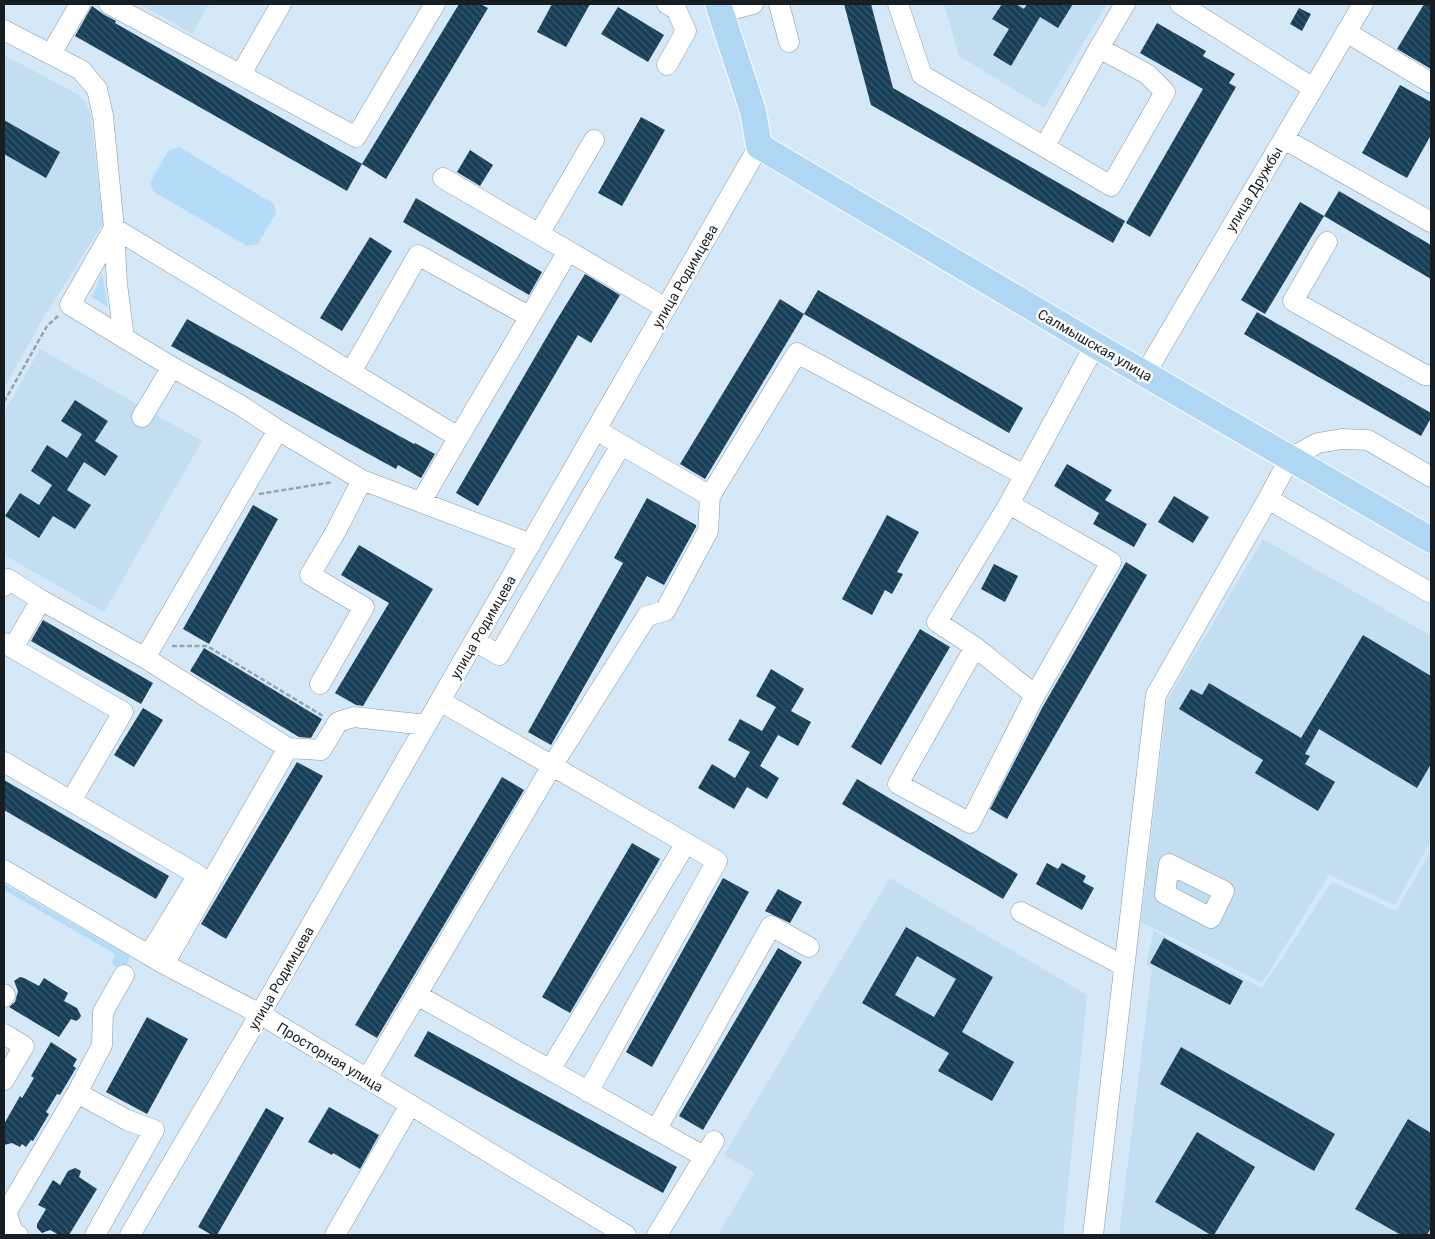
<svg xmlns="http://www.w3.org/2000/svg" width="1435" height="1239" font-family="Roboto,sans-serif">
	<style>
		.built { fill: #c3ddf1 }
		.green { fill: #b4dcf9 }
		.building { fill: url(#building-back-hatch); fill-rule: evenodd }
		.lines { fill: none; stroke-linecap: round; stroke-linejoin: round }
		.minor-casing { stroke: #8597a5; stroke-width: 21 }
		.major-casing { stroke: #fff; stroke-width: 28 }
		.path { stroke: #95a4af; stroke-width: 2.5; stroke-dasharray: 5 2.5; stroke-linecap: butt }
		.minor { stroke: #fff; stroke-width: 20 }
		.major { stroke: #afd7f4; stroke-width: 26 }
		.labels { text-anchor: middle; stroke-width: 5; stroke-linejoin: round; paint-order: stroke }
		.street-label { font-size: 14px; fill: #171e23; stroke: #fff }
	</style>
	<defs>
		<pattern id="building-back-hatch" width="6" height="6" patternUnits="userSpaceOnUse" patternTransform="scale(1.25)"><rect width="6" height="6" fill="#183f58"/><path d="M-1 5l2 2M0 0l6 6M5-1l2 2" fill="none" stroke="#38586c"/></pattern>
	</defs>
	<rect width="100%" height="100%" fill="#d5e8f7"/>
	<path class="built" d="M140,4h69l-17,30z
		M944,4h163l-63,104 -85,-52z
		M4,55l75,40 6,7 5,10 13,111 -59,94 -40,71z
		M40,349l162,92 -98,171 -100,-57v-142z
		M1263,539l168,97v205l-36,64 -66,-30 -67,108 -121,-61 26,-221z
		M1431,850v385h-312l33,-266 -6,-5 8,-33 108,57 70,-106 64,29z
		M890,878l197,117 -24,240h-345l37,-62 -31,-18z"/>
	<path class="green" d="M179,147l95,57 2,9 -18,31 -11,2 -93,-54 -4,-9 18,-32z
		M102,273l6,34 -16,-10z
		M4,884l125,72c0,11 -8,15 -17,8l3,-10 -111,-64z"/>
	<path class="building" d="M459,4h21l8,4 -102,171 -24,-15z
		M552,4h38l-24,43 -29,-15z
		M844,4h27l22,84 232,133 -12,22 -242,-138z
		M1002,4h14l8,5 3,-5h46l-15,24 -18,-11 -29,49 -18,-11 16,-26 -17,-10z
		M1424,4h7v65l-34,-20z
		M92,6l11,8 13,7 -1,2 247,141 -15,27 -272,-155z
		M618,7l46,28 -16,27 -47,-28z
		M1299,8l12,6 -9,17 -12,-7z
		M1157,23l49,28 -3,5 32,18 -6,9 7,4 -86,150 -24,-14 77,-134 -63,-36z
		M1400,85l31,17v33l-24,43 -45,-25z
		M641,117l24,13 -43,76 -24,-13z
		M4,120l56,32 -14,26 -42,-24z
		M470,150l23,15 -13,21 -23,-14z
		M1339,191l92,54v34l-107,-63z
		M416,198l126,74 -13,23 -126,-73z
		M1300,202l24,14 -59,98 -24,-14z
		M370,237l22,14 -50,80 -22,-13z
		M585,274l35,21 -29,48 -13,-8 -100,171 -22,-13 100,-172z
		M818,290l205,118 -14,25 -205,-119z
		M780,299l24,15 -99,165 -25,-15z
		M1257,312l174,101v5l-10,18 -177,-102z
		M187,319l227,125 1,-1 20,11 -14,24 -23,-13 -2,4 -225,-123z
		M75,400l33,21 -13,20 23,15 -13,20 -21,-14 -17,28 24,15 -16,24 -22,-13 -14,22 -34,-22 15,-23 19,12 13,-20 -21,-14 16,-26 20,13 15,-24 -21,-13z
		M1067,464l45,26 -7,10 42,24 -13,23 -41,-23 6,-11 -45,-27z
		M1174,496l35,21 -16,26 -35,-21z
		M647,498l49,27v2l-32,58 -17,-9 -96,169 -23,-13 95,-169 -9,-5z
		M253,505l25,14 -69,125 -26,-15z
		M887,515l32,17 -22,40 6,2 -11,20 -7,-4 -13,25 -30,-16z
		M359,545l74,44 -70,117 -7,-1 -21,-12 54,-90 -48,-28z
		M1126,562l21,13 -140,244 -17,-10 52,-101z
		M994,564l24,12 -13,26 -24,-13z
		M43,620l110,63 -12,21 -110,-63z
		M920,629l30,18 -69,118 -30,-18z
		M1363,635l68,41v88l-14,24 -98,-59 -14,25 5,2 -5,8 30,18 -17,29 -63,-38 8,-13 -84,-51 12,-20 11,6 7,-12 92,55z
		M204,648l118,71 -11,19 -12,-1 -109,-66z
		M771,669l33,20 -13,22 20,11 -13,24 -20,-11 -18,31 19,12 -12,21 -20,-12 -13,22 -36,-21 14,-24 23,14 15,-26 -22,-12 12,-21 22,12 14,-24 -20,-11z
		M143,708l20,12 -29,47 -20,-12z
		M297,762l26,14 -97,163 -25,-15z
		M502,777l22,13 -147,248 -22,-13z
		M857,779l161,95 -15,25 -161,-95z
		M4,780l165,96 -13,23 -152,-89z
		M632,843l28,16 -90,154 -28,-16z
		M1047,863l11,6 4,-6 24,13 -3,6 11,6 -12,22 -46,-26z
		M723,878l26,14 -97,175 -26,-15z
		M778,889l24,13 -12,21 -25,-12z
		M906,927l87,50 -31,55 52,30 -22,39 -54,-30 11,-18 -87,-50zM917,956l39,23 -22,38 -39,-22z
		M1164,938l79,43 -13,24 -80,-42z
		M778,948l24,14 -99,168 -24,-14z
		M20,977l4,1 15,8 5,-8 24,15 -4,8 13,7 4,8 -2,3 -3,2 -5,-2 -12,18 -50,-30 6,-5 3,-11 -4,-10z
		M147,1017l41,22 -41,75 -41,-22z
		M428,1031l249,136 -14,26 -249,-137z
		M51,1042l26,17 -4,7 3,2 -16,27 -3,-1 -11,18 3,2 -16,27 -2,-1 -5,7 -4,-3 -2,3 -8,-4 -8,2v-21l16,-28 2,2 12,-20 -3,-2z
		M1181,1047l154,87 -21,37 -154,-87z
		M329,1107l50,28 -19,34 -27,-16 -1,2 -24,-13z
		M266,1108l18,10 -67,117h-5l-14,-8z
		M1408,1119l23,14v95l-4,7h-26l-46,-26z
		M1197,1132l58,35 -41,68h-3l-56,-33z
		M75,1168l6,3 -2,6 18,12 -28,46h-10l-9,-5 -8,3 -5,-5v-4l9,-15 -8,-4 15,-25 7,5 8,-14z"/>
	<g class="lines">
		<defs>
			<path id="minor" d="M109,4l247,133 79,-133
				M667,4l9,5 10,22 -19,34
				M779,4l10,38
				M898,4l24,71 189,111 54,-94 -18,-18 -48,-26 26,-44
				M1180,4l133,84
				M721,12l32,-8
				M4,30l77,40 16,19 6,27 11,112 3,56 7,54 48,29 68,38 38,25 84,50 169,64
				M1346,32l85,51
				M51,54l29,-50
				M241,74l40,-70
				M1284,139l147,83
				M594,140l-55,94 127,74
				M1045,146l54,-98
				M443,178l96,56
				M1327,242l-34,59 132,74h6
				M124,338l-54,-33 44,-77 237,144
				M1145,374l218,-370
				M142,417l30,-50
				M596,430l114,66
				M458,437l-107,-65 67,-117 112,62
				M1268,499l163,94
				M421,502c48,-84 99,-167 147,-251
				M1009,504l-72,118 38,25 60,48
				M4,586l4,-7 33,21
				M475,641l24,14 122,-210
				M4,643l119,69 -52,89
				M975,647l-77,137 72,39 65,-128 76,-133 -102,-58 86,-159
				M13,648l28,-48 104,58
				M320,684l44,-77 -54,-32 26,-44 26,-51
				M440,701l277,160 -129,231
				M288,748l33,2 17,-28 16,-5 72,8
				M4,762l194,113 -49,80
				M1169,864l55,27 -13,27 -46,-24z
				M4,870l160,94 96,50 366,221
				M1021,912l103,54
				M164,964l124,-216 -143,-90 133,-228
				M4,994l1,1 -1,2
				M417,995l288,162
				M4,1034l20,12 -20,34
				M550,1070l136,-227
				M367,1079l185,-313 95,-150 18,-5 43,-80 2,-35 87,-143 227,122
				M77,1093l50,27 27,10 -59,105
				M656,1130l115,-204 38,21
				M4,1211l2,2 71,-120 25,-48 1,-33 21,-37
				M6,1213l8,21 4,1
				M130,1235l130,-221 499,-868
				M335,1235l75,-130
				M657,1235l57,-94
				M1093,1235l63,-540 112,-196 22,-41 28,-15 24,-4 26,1 63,37"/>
			<path id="major" d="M718,4l35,107 6,35 336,199 336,195"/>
		</defs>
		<use href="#minor" class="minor-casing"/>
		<use href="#major" class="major-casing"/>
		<path class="path" d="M4,402l43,-76 11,-10
			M259,494l74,-12
			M172,646h35l116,70"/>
		<use href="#minor" class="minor"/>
		<use href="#major" class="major"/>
	</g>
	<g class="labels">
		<g class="street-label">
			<text transform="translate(1254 189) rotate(-59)" y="5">улица Дружбы</text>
			<text transform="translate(685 276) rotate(-60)" y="5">улица Родимцева</text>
			<text transform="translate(1095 345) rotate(30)" y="5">Салмышская улица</text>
			<text transform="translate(483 627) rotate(-60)" y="5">улица Родимцева</text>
			<text transform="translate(281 978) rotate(-60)" y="5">улица Родимцева</text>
			<text transform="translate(330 1057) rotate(31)" y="5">Просторная улица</text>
		</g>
	</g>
	<rect width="1435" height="1239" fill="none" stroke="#171e23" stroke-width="10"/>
</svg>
